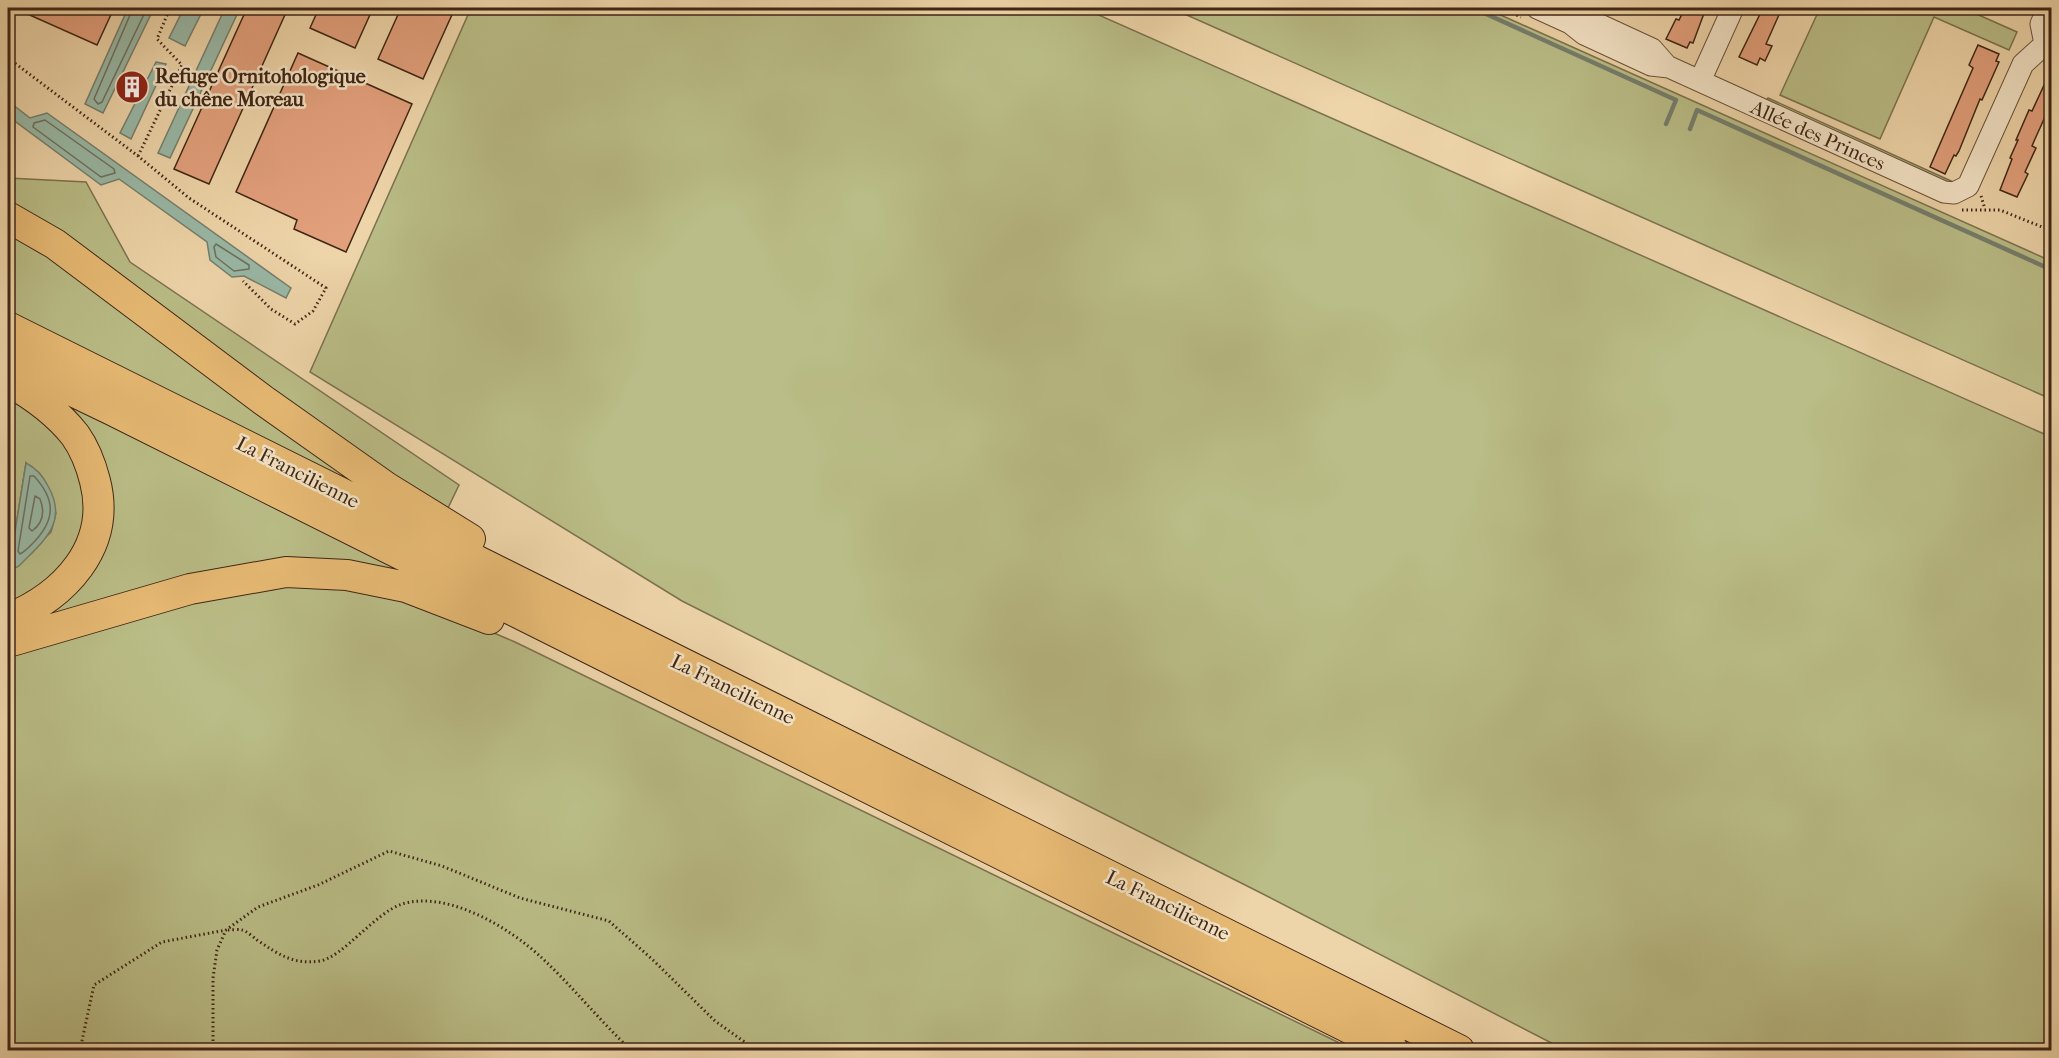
<svg xmlns="http://www.w3.org/2000/svg" width="2059" height="1058" font-family="'IM FELL French Canon',serif">
	<style>
		.green { fill: #babd87; stroke: #7c724e; stroke-width: 1.5; fill-rule: evenodd }
		.water { fill: #99b9a7; stroke: #757e6d; stroke-width: 1.5 }
		.lines { fill: none; stroke-linecap: round; stroke-linejoin: round }
		.shore { stroke: #6c705e; stroke-width: 1.5 }
		.stream { stroke: #757e6d; stroke-width: 4.5 }
		.building { fill: #e2a07c; stroke: #3f2615; stroke-width: 1.5 }
		.minor-casing { stroke: #6b523a; stroke-width: 23 }
		.highway-casing { stroke: #3f2615; stroke-width: 32 }
		.path { stroke: #3f2615; stroke-width: 3; stroke-dasharray: 1.5 3; stroke-linecap: butt }
		.minor { stroke: #f4e4c7; stroke-width: 21 }
		.highway { stroke: #e7ba74; stroke-width: 30 }
		.labels { text-anchor: middle; stroke-width: 5; stroke-linejoin: round; paint-order: stroke }
		.poi-label { font-size: 20px; font-weight: bold; fill: #3f2615; stroke: #f4e4c7; text-anchor: start }
		.street-label { font-size: 20px; fill: #3f2615; stroke: #f4e4c7 }
	</style>
	<rect width="100%" height="100%" fill="#eed5a9"/>
	<filter id="stains"><feTurbulence type="fractalNoise" baseFrequency=".00333" numOctaves="4"/><feColorMatrix values="0 0 0 0 .2 0 0 0 0 .09 0 0 0 0 .02 0 0 0 .5 -.17"/></filter>
	<radialGradient id="worn" r=".72"><stop offset=".6" stop-color="#630" stop-opacity="0"/><stop offset="1" stop-color="#630" stop-opacity=".3"/></radialGradient>
	<path class="green" d="M471,8h612l968,429v613h-486l-304,-157 -579,-292 -372,-229z
		M1171,8h314l566,253v138z
		M1820,8h143l54,24 -8,18 -75,-33 -54,122 -100,-44z
		M1768,98l183,83 -9,3 -177,-81z
		M8,178l78,4 44,80 329,223 -54,113 33,11 77,33 839,408h-1346zM26,463l30,50 -5,19 -38,36 -3,-5z"/>
	<path class="water" d="M128,8h26l-51,105 -18,-9z
		M184,8h20l-19,38 -16,-8z
		M225,8h15l-70,150 -12,-5z
		M156,62l10,2 -35,75 -11,-6z
		M8,101l22,17 17,-5 244,175 -5,10 -42,-22 -12,1 -22,-17 -3,-18 -88,-63 -18,6 -93,-69z
		M26,463c10,5 17,13 22,23 21,37 -5,55 -29,80l-6,3 -3,-6z"/>
	<g class="lines">
		<path class="shore" d="M133,8l-39,91 4,5 4,-2 45,-94
			M45,120l69,49 1,4 -14,4 -68,-50 1,-4z
			M216,244l33,21v4l-15,2 -18,-14 -2,-10z
			M30,476h4c21,23 22,42 1,65 -5,5 -9,10 -15,13l-2,-3z
			M35,496l5,3c5,13 3,24 -8,32l-3,-3z"/>
		<path class="stream" d="M1473,8l203,92 -10,24
			M1690,129l7,-19 355,160"/>
	</g>
	<path class="building" d="M14,8h100l-17,37z
		M247,8h41l-79,176 -35,-15z
		M319,8h54l-18,40 -45,-20z
		M401,8h54l-32,71 -45,-20z
		M1685,8h21l-13,35 -3,-1 -3,6 -21,-9 10,-20 3,1z
		M1763,8h19l-16,36 6,2 -7,15 -5,-3 -3,7 -18,-8z
		M1978,45l21,9 -3,7 3,1 -17,38 -2,-1 -21,52 -3,5 -2,-1 -9,19 -15,-7 43,-99 -4,-3z
		M298,53l114,51 -66,148 -52,-23 3,-9 -61,-28z
		M2052,68v42l-3,-2 -14,31 -3,7 4,2 -11,24 3,2 -11,23 -17,-7 12,-31 -2,-1 8,-18h-2l13,-30 3,1z"/>
	<g class="lines">
		<defs>
			<path id="minor" d="M1537,8l33,15 14,11 67,31 18,2 275,125 10,1 14,-7 55,-122 22,-20 -4,-20 7,-16
				M1572,23l28,2 52,24 14,16
				M1700,81l33,-73"/>
			<path id="highway" d="M8,217l47,27 208,156 123,87 84,52
				M8,327l1451,723
				M8,360l104,50 1281,640
				M8,381c25,14 49,31 67,54 10,14 16,30 20,46 17,66 -31,115 -87,138
				M8,642l182,-53 96,-17 61,3 59,12 83,32"/>
		</defs>
		<use href="#minor" class="minor-casing"/>
		<use href="#highway" class="highway-casing"/>
		<path class="path" d="M1500,8l21,9
			M8,58l130,98 51,42 137,90 -13,23 -18,13 -24,-15 -28,-28
			M138,156l44,-91 -25,-26 13,-31
			M1981,196l4,13
			M1962,210h38l52,21
			M228,930c4,0 10,-1 14,0 5,1 11,7 15,10 21,14 36,25 63,21 23,-4 55,-48 82,-57 46,-14 108,24 140,54 31,29 58,63 89,92
			M80,1050l14,-65 68,-43 64,-12 32,-23 60,-22 71,-34 53,15 78,32 89,23 44,39 62,61 41,29
			M213,1050v-72l4,-28 9,-20"/>
		<use href="#minor" class="minor"/>
		<use href="#highway" class="highway"/>
	</g>
	<defs>
		<symbol id="building-disc" viewBox="-11 -11 22 22"><circle r="9.5" fill="#8f2418" stroke="#f4e4c7"/><path d="M-4-6H4V6H1V3H-1V6H-4ZM-2.5-4.3h1.7v1.8h-1.7ZM.8-4.3h1.7v1.8H.8ZM-2.5-1h1.7V.8h-1.7ZM.8-1h1.7V.8H.8Z" fill="#fff"/></symbol>
	</defs>
	<g fill-rule="evenodd">
		<use href="#building-disc" x="113" y="68" width="38" height="38"/>
	</g>
	<g class="labels">
		<g class="poi-label">
			<text x="155" y="83">Refuge Ornitohologique<tspan x="155" dy="23">du chêne Moreau</tspan></text>
		</g>
		<g class="street-label">
			<text transform="translate(1818 135) rotate(24)" y="7">Allée des Princes</text>
			<text transform="translate(298 472) rotate(27)" y="7">La Francilienne</text>
			<text transform="translate(733 689) rotate(26)" y="7">La Francilienne</text>
			<text transform="translate(1168 905) rotate(26)" y="7">La Francilienne</text>
		</g>
	</g>
	<rect width="2059" height="1058" fill="none" stroke="#eed5a9" stroke-width="30"/>
	<rect x="9" y="9" width="2041" height="1040" fill="none" stroke="#3f2615" stroke-width="3"/>
	<rect x="15" y="15" width="2029" height="1028" fill="none" stroke="#3f2615" stroke-width="1.5"/>
	<rect width="100%" height="100%" filter="url(#stains)"/>
	<rect width="100%" height="100%" fill="url(#worn)"/>
</svg>
